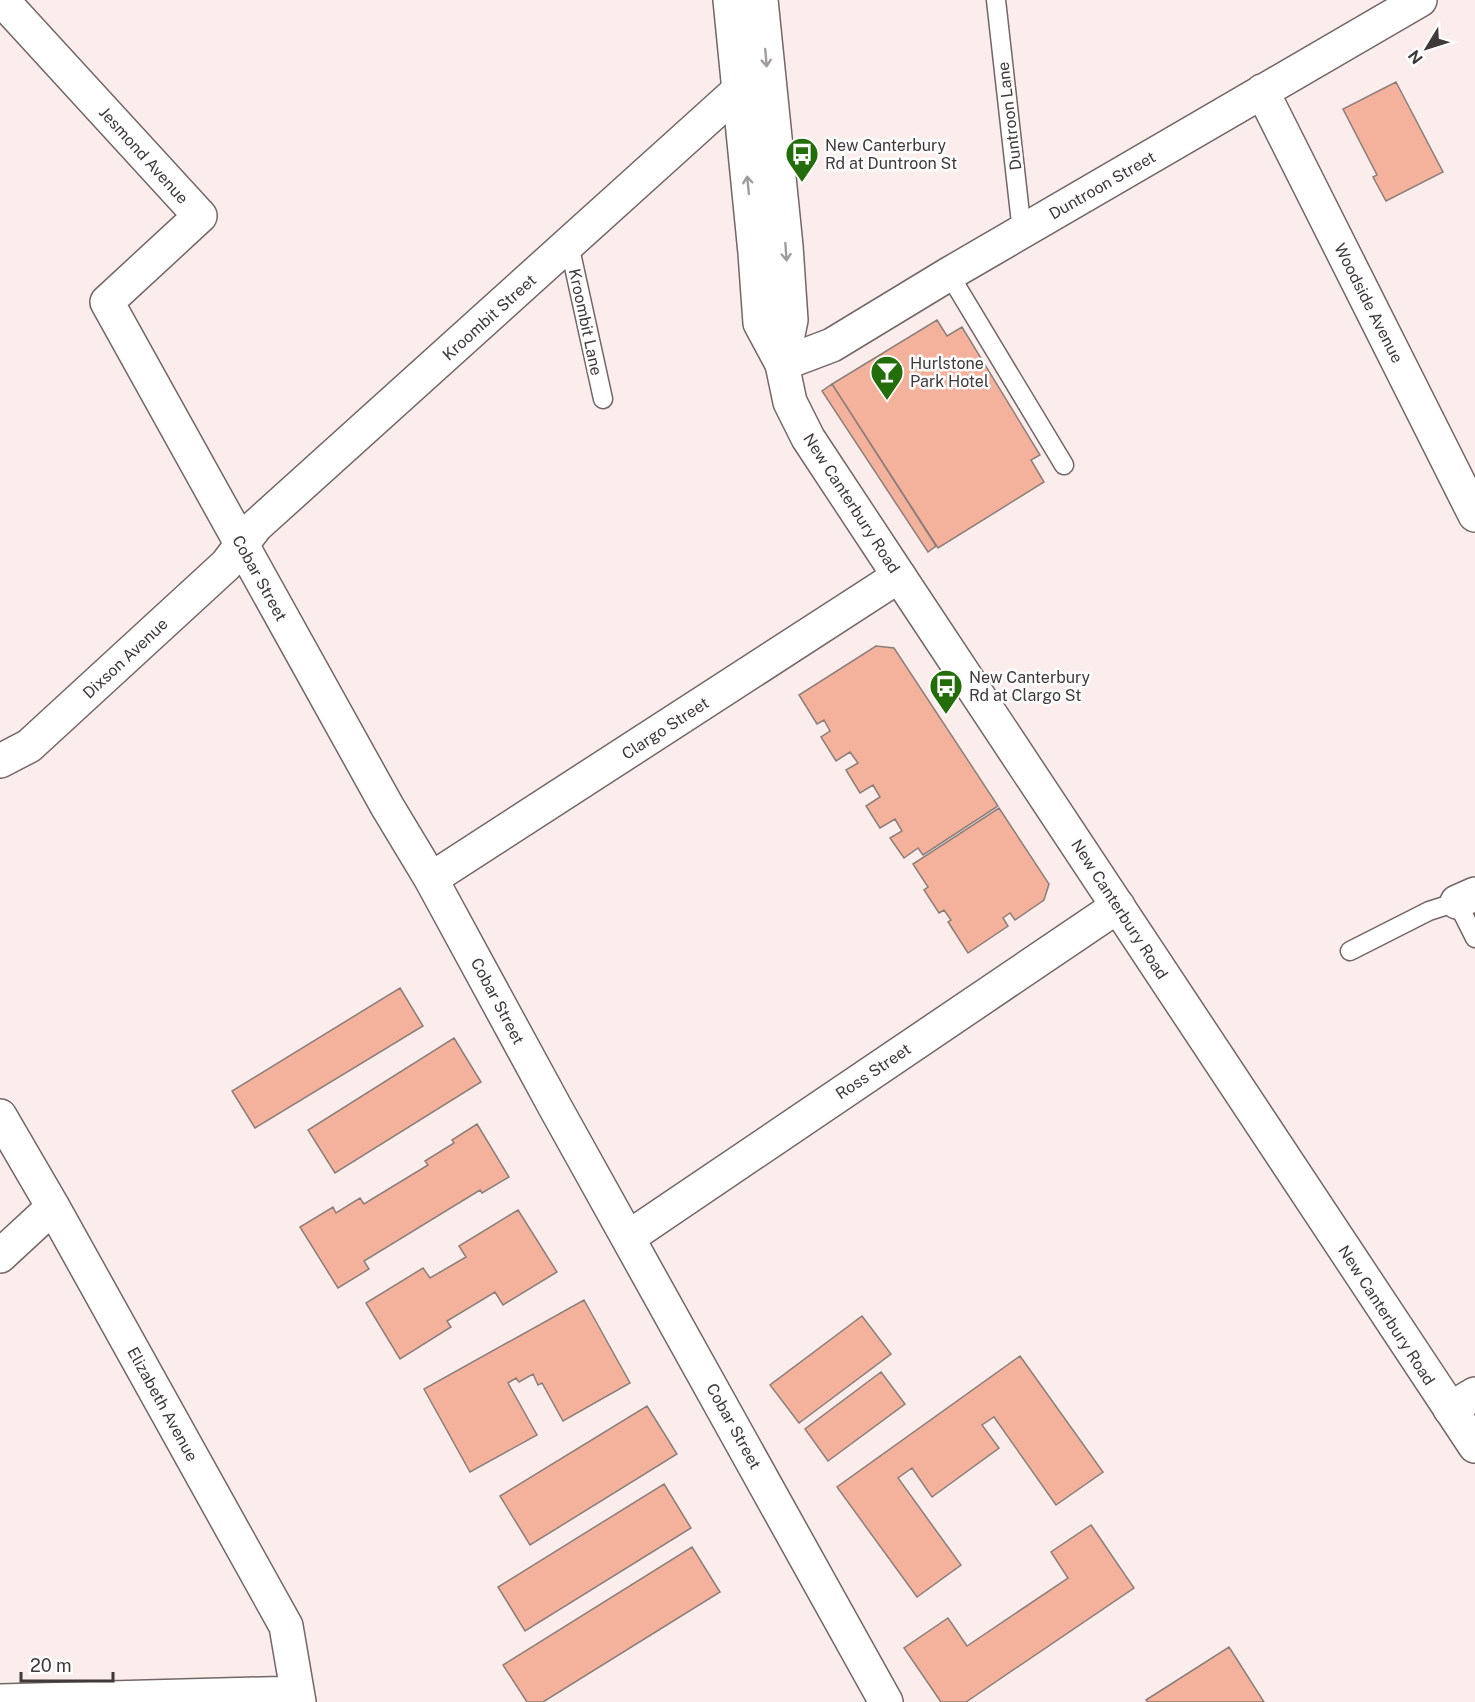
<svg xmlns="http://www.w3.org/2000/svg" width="1475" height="1702" font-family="'Public Sans',sans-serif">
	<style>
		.building { fill: #f4b29c; stroke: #8b7e7a; stroke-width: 1.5 }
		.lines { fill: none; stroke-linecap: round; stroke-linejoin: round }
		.lane-casing { stroke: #736667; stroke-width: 21 }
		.street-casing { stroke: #736667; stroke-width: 36 }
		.highway-casing { stroke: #736667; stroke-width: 36 }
		.lane { stroke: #fff; stroke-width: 18 }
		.street { stroke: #fff; stroke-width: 33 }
		.highway { stroke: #fff; stroke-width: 33 }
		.oneway { stroke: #9f9c9c }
		.labels { text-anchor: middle; stroke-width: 5; stroke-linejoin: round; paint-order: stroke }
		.street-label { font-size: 16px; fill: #3f3939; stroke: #fff }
		.poi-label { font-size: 16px; fill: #3f3939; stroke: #fff; text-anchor: start }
	</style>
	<rect width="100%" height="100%" fill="#fceded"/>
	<path class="building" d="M1396,82l47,90 -57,29 -13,-24 4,-2 -34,-66z
		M937,320l10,16 15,-9 78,128 -9,5 13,22 -106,66 -106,-164z
		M832,384l104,162 -8,6 -106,-161z
		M876,646l18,2 104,158 -75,49 -5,-7 -14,10 -14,-20 12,-7 -7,-12 -15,9 -14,-22 14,-9 -7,-12 -13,8 -14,-23 12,-7 -8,-11 -14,9 -15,-24 9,-6 -6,-11 -7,4 -18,-29z
		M999,808l50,76 -5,16 -29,20 -5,-7 -7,5 5,8 -40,27 -20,-31 3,-2 -7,-10 -5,3 -15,-23 4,-3 -15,-23z
		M400,988l23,38 -168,102 -23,-37z
		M454,1038l27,44 -146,91 -27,-43z
		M477,1124l32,53 -27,16 -2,-3 -116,71 5,8 -31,19 -38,-61 33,-20 3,6 24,-15 4,6 64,-39 -3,-4 29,-18 -2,-3z
		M518,1210l39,62 -54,33 -8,-13 -48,29 4,6 -51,32 -34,-56 57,-35 7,10 36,-21 -7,-11z
		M584,1300l46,83 -67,38 -21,-38 -4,2 -5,-11 -14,8 -3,-4 -8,5 29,52 -67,37 -46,-83z
		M862,1316l29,38 -92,69 -29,-38z
		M1020,1356l83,116 -47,33 -62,-88 -12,8 17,23 -67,49 -20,-29 -14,10 63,87 -44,32 -80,-110z
		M881,1372l24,32 -77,57 -23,-32z
		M647,1406l30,48 -147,91 -30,-49z
		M664,1484l27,44 -166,103 -27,-44z
		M1091,1525l43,63 -168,114h-25l-37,-54 44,-30 19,28 101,-68 -17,-26z
		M692,1547l28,45 -177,110h-16l-24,-37z
		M1229,1647l35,55h-116l-2,-2z"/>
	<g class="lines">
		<defs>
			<path id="lane" d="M996,0l26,232
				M569,244l34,155
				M949,274l115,191
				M1350,951l79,-40 28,-9 18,36"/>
			<path id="street" d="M2,0l198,216 -93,86 280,504 44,73 124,228 331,595
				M1262,91l213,424
				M782,364l50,-19 117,-71 471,-274
				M0,761l29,-15 197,-181 30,-39 483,-436
				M431,879l468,-303
				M1457,902l18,-8
				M0,1116l53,91 233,419 13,76
				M629,1237l489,-331
				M0,1256l53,-49
				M1450,1409l25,-15
				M0,1701l297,-8"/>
			<path id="highway" d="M730,0l25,253 5,70 22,41 8,38 18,36 91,138 576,870
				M761,0l25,246 5,74 -9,44"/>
		</defs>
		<use href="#lane" class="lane-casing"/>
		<use href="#street" class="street-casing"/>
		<use href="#highway" class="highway-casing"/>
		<use href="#lane" class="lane"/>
		<use href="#street" class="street"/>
		<use href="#highway" class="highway"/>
	</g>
	<defs><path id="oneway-shaft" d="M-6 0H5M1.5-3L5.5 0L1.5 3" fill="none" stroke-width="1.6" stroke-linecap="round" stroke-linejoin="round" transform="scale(1.5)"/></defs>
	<g class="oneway">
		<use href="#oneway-shaft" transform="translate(766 58) rotate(85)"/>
		<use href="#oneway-shaft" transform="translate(748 185) rotate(-96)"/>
		<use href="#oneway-shaft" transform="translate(786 252) rotate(86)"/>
	</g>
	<defs>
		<symbol id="bus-pin" viewBox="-11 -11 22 30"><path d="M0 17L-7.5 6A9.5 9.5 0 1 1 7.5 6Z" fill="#246d0b" stroke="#fff"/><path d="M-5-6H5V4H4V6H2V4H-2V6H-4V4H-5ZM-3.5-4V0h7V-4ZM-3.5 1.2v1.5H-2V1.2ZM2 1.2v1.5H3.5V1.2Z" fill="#fff"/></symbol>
		<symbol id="bar-pin" viewBox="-11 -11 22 30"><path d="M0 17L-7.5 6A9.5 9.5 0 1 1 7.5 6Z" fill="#246d0b" stroke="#fff"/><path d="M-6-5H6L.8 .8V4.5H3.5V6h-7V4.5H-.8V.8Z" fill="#fff"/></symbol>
	</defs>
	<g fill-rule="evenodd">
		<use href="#bus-pin" x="783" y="135" width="38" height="52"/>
		<use href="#bar-pin" x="868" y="353" width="38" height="52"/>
		<use href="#bus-pin" x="927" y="667" width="38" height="52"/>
	</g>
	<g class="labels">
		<g class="street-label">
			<text transform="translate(1009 116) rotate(-97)" y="6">Duntroon Lane</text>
			<text transform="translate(144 155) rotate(48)" y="6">Jesmond Avenue</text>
			<text transform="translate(1102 185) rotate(-30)" y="6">Duntroon Street</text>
			<text transform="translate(1369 303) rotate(63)" y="6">Woodside Avenue</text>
			<text transform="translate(489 317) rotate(-42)" y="6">Kroombit Street</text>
			<text transform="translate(586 322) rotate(78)" y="6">Kroombit Lane</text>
			<text transform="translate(852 503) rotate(57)" y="6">New Canterbury Road</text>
			<text transform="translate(260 578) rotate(61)" y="6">Cobar Street</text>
			<text transform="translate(125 658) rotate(-43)" y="6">Dixson Avenue</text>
			<text transform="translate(665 728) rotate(-33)" y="6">Clargo Street</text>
			<text transform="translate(1120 909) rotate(57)" y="6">New Canterbury Road</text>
			<text transform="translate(498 1001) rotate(62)" y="6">Cobar Street</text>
			<text transform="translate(873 1071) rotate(-34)" y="6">Ross Street</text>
			<text transform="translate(1387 1315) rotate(57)" y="6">New Canterbury Road</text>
			<text transform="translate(163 1404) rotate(61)" y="6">Elizabeth Avenue</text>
			<text transform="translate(734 1426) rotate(61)" y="6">Cobar Street</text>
		</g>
		<g class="poi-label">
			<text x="825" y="151">New Canterbury<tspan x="825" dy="18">Rd at Duntroon St</tspan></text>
			<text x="910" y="369">Hurlstone<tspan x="910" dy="18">Park Hotel</tspan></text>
			<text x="969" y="683">New Canterbury<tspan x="969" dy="18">Rd at Clargo St</tspan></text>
		</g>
	</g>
	<g transform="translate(1427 48) rotate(232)" stroke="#ffffff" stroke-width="4.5" paint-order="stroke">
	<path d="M0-4.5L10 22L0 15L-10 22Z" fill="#3f3939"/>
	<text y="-9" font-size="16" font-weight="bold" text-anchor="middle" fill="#3f3939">N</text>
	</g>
	<path d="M21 1672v9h92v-9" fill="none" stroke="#3f3939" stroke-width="3"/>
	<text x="30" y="1672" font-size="18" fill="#3f3939" stroke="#ffffff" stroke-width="4.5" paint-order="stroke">20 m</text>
</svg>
